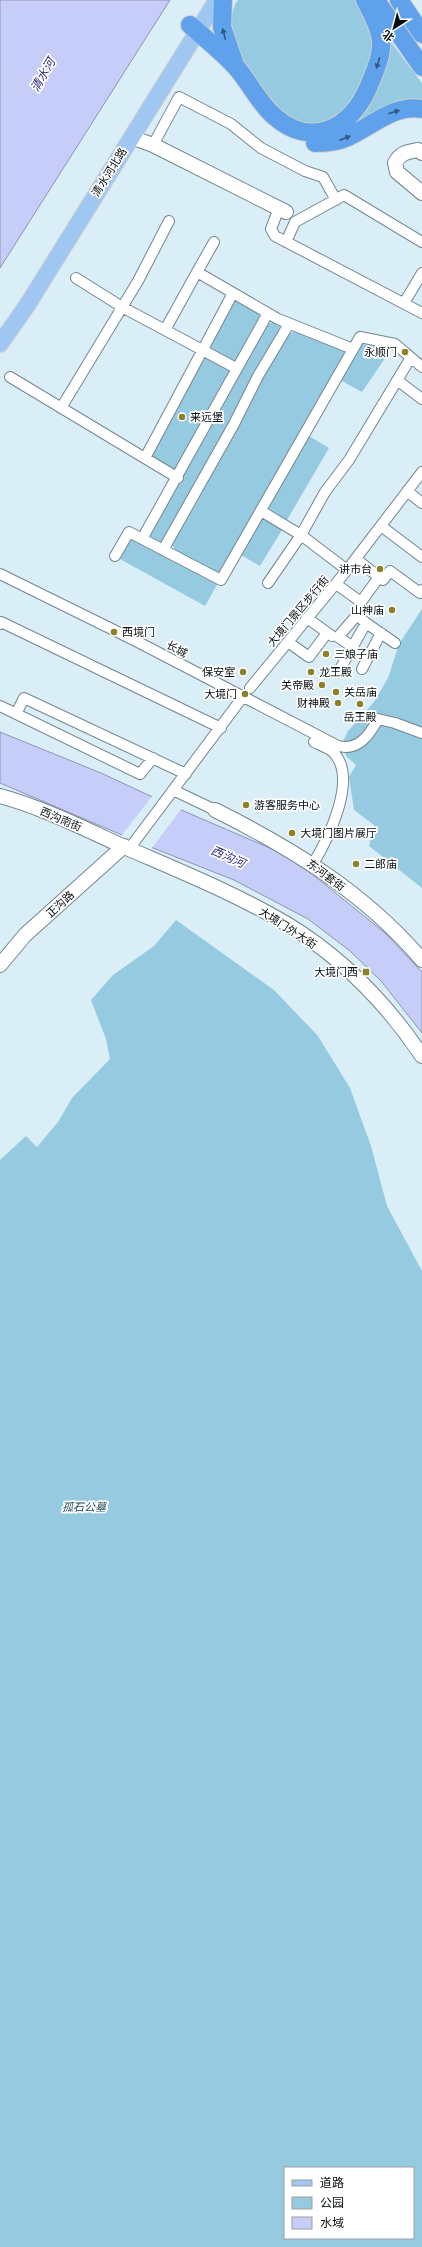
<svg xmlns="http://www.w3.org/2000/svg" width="422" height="2247" font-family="'Playfair Display','Noto Sans SC',serif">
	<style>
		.green { fill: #95cae1; fill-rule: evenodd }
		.water { fill: #c6cdf9; stroke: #8d94b3 }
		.pier { fill: #daeef8 }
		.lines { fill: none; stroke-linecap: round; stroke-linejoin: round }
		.street-casing { stroke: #74868f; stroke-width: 12 }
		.secondary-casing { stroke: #74868f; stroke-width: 16 }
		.primary-casing { stroke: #cdcfcf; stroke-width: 18 }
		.highway-casing { stroke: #cdcfcf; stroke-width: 20 }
		.street { stroke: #fff; stroke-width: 10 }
		.secondary { stroke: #fff; stroke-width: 14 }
		.primary { stroke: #9fc7f2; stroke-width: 16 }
		.highway { stroke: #5fa1ea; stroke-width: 18 }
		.oneway { fill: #33587e }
		.poi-dot { fill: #8d8027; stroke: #fff; stroke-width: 1.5 }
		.labels { text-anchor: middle; stroke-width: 3.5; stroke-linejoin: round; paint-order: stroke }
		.street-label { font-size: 11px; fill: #070e11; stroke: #fff }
		.poi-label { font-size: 11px; fill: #070e11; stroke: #fff; text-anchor: end }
		.park-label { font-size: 11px; font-style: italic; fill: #254d5d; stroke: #fff }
		.water-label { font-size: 12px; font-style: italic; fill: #2e2d7e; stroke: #fff }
	</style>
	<rect width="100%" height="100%" fill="#daeef8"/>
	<path class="green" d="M238,0h120l15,31 1,19 -13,34 -21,33 -13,7 -29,1 -28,-21 -32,-43 -9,-36 6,-21z
		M390,41l32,42v18l-77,30z
		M238,300l22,12 -2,10 -21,38 -5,2 -22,-11 -1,-4 25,-46z
		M277,322l3,2v7l-116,212 -4,1 -11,-9 114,-206 7,-6z
		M298,331l47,21 -122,218 -6,3 -42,-23 -3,-6 22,-37 93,-173z
		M361,344l23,2 6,5 -28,41 -22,-12z
		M207,357l22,11 2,4 -52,96 -6,3 -22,-13v-5l52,-95z
		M309,436l20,12 -42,72 -20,-13z
		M262,517l20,13 -22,36 -19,-11z
		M132,537l86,46 -13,23 -85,-47z
		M422,609v279l-53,-42 5,-21 -20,-15 -5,-33 7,-12 -10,-9 -3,-15 5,-10 26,-29 14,-24 11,-34z
		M176,920l98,70 44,46 32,52 21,58 16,60 35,65v976h-422v-1087l26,-24 11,11 21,-25 14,-24 38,-39 -4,-20 -15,-39 22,-25 41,-29zM285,2168h128v70h-128z"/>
	<path class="water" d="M0,0h170l-170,268z
		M0,732l101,41 71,33 107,46 22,13 84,68 37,39v61l-41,-52 -31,-30 -42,-32 -74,-39 -91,-36 -143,-61z"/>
	<path class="pier" d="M153,795l29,13 -31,41 -30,-13z"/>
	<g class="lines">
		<defs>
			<path id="street" d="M153,145l26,-48 52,27 30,24 44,23 18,6 13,23
				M279,208l-8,21 4,7 147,77
				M214,242l-17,30 81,47 75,30
				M286,242l9,-20 49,-27 78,47
				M76,278l46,29 114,61
				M404,303l18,-30
				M165,330l32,-58
				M10,377l168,101
				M397,380l25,19
				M61,408l77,-127 31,-60
				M145,458l88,-165
				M407,491l15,12
				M261,511l40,24 -33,48
				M381,526l41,31
				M142,539l126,-226
				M163,550l71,-126 24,-48 31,-52
				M115,556l14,-24 92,48 139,-243 35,7 27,23
				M347,570l-46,-35 24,-43 24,-32 61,-101
				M0,574l136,67 202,105c20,5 31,-10 40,-27l17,4 27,10
				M379,577l4,3 7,-9 30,22 2,-3
				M336,584l25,18 18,-25 -23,-18
				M307,618l25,18
				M366,623l29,20
				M0,624l1,-2 220,106
				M288,642l21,15 18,-24
				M362,669l19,-36
				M339,671l27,-48 -9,-8 -19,22 15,10
				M250,688l97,-118 75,-98
				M0,706l140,68 13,-16
				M16,714l8,-16 162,76
				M173,790l42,20
				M129,849l113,-151
				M313,864c15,-25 46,-86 20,-112 -4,-4 -13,-7 -19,-10"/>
			<path id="secondary" d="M131,137l22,8 133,67
				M422,153l-4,-3c-11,2 -18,3 -23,13l2,9 25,21
				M0,796c44,12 87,34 129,53 53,23 107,45 158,75 54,33 100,80 135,132
				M215,810c78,39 150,83 207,150
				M0,965l25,-30 99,-89"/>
			<path id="primary" d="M0,344l28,-40 189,-304"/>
			<path id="highway" d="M223,0l-1,27 12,35
				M399,0l23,34
				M377,2l45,65
				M190,25c15,13 31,26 45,41 14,15 23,36 39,50 37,33 76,13 94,-28 18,-42 18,-48 -3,-88
				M315,143c11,0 23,-1 33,-6 24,-11 46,-33 74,-28"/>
		</defs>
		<use href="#street" class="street-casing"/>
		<use href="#secondary" class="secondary-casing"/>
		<use href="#primary" class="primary-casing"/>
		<use href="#highway" class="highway-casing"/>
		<use href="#street" class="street"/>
		<use href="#secondary" class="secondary"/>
		<use href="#primary" class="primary"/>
		<use href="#highway" class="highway"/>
	</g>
	<defs><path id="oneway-solid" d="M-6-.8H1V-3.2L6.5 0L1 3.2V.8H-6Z"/></defs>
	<g class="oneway">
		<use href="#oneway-solid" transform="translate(224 34) rotate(-104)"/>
		<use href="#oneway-solid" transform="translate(378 63) rotate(107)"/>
		<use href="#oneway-solid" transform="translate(394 112) rotate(-18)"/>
		<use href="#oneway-solid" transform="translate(345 138) rotate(-21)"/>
	</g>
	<g class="poi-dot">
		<circle cx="405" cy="352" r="4"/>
		<circle cx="182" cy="417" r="4"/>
		<circle cx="380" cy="569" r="4"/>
		<circle cx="392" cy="610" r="4"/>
		<circle cx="114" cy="632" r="4"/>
		<circle cx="326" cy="654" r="4"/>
		<circle cx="243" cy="672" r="4"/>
		<circle cx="311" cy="672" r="4"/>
		<circle cx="322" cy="685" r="4"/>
		<circle cx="336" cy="692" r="4"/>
		<circle cx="245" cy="694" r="4"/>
		<circle cx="338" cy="703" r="4"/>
		<circle cx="360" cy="704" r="4"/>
		<circle cx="246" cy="805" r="4"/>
		<circle cx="292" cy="833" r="4"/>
		<circle cx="356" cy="864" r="4"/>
		<rect x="362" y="968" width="8" height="8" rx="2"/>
	</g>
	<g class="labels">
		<g class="street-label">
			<text transform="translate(109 172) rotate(-58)" y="4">清水河北路</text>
			<text transform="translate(298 611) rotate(-50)" y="4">大境门景区步行街</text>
			<text transform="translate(177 649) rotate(28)" y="4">长城</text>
			<text transform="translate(61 819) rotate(23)" y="4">西沟南街</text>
			<text transform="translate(326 875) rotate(37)" y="4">东河套街</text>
			<text transform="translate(60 904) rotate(-42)" y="4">正沟路</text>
			<text transform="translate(288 928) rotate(33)" y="4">大境门外大街</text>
		</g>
		<g class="poi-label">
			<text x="397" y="356">永顺门</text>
			<text x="190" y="421" text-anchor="start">来远堡</text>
			<text x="372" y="573">讲市台</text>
			<text x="384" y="614">山神庙</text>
			<text x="122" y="636" text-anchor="start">西境门</text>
			<text x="334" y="658" text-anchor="start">三娘子庙</text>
			<text x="235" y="676">保安室</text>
			<text x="319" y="676" text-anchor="start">龙王殿</text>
			<text x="314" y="689">关帝殿</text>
			<text x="344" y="696" text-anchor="start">关岳庙</text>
			<text x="237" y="698">大境门</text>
			<text x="330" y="707">财神殿</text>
			<text x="360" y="721" text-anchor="middle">岳王殿</text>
			<text x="254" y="809" text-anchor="start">游客服务中心</text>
			<text x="300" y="837" text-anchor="start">大境门图片展厅</text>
			<text x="364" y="868" text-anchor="start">二郎庙</text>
			<text x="358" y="976">大境门西</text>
		</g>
		<g class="park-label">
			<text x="84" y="1511">孤石公墓</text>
		</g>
		<g class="water-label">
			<text transform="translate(43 75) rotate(-60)" y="4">清水河</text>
			<text transform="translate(228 857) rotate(24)" y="4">西沟河</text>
		</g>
	</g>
	<rect x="284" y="2167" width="130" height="72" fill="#ffffff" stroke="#9c9fa0"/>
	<rect x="292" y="2180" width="20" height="6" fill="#9fc7f2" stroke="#9c9fa0"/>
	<text x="320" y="2187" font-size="12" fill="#070e11">道路</text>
	<rect x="292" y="2197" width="20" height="12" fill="#95cae1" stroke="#9c9fa0"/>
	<text x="320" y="2207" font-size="12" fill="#070e11">公园</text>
	<rect x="292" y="2217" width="20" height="12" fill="#c6cdf9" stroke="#9c9fa0"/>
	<text x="320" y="2227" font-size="12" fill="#070e11">水域</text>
	<g transform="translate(394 28) rotate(216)" stroke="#ffffff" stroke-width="3" paint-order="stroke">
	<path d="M0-3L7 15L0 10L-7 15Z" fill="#070e11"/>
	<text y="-6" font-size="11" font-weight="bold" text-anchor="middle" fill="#070e11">北</text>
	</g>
</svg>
